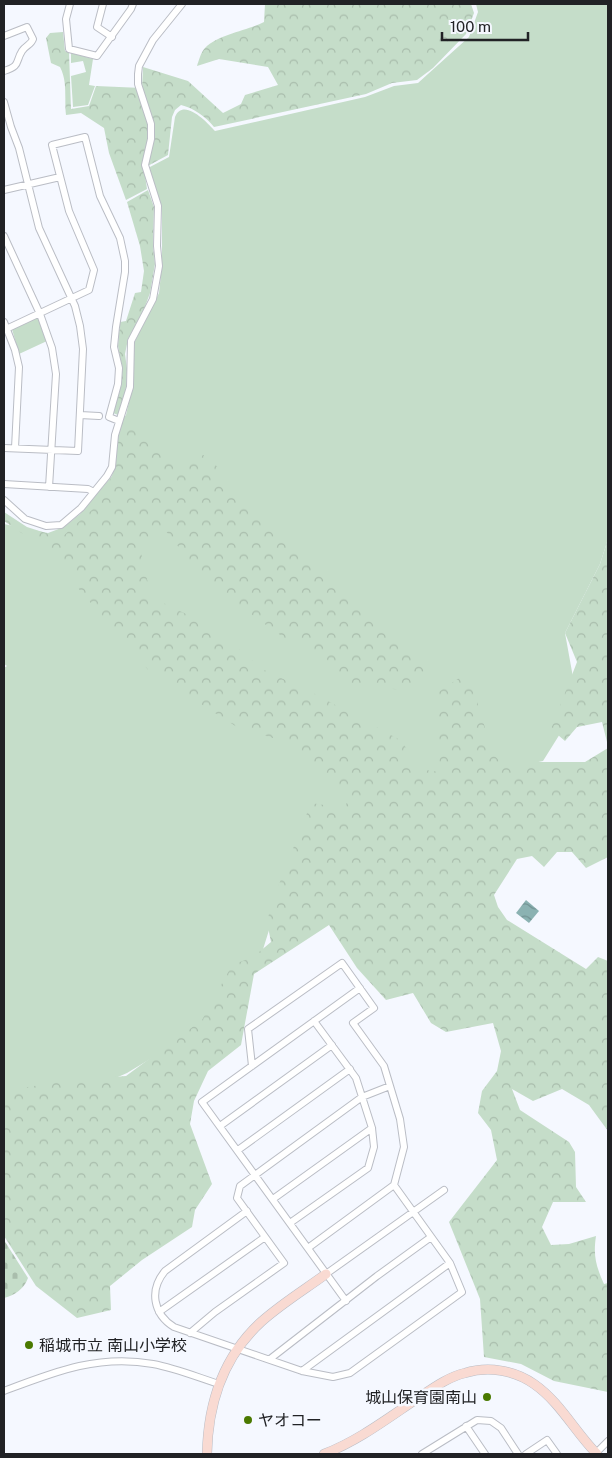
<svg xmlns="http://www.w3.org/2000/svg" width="612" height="1458" font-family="'Public Sans','Noto Sans JP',sans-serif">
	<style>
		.green { fill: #c5ddc9 }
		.forest { fill: url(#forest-crowns) }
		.cemetery { fill: url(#cemetery-stones) }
		.water { fill: url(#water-waves) }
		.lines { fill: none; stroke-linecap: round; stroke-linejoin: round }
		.street-casing { stroke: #babdc5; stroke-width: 8 }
		.secondary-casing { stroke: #babdc5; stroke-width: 10 }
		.street { stroke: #fff; stroke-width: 6 }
		.secondary { stroke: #f9dad2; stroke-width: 9 }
		.poi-dot { fill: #4a7900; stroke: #f5f8ff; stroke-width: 2 }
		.labels { text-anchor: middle; stroke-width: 5; stroke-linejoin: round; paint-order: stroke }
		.poi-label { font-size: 16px; fill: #212225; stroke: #f5f8ff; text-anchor: start }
	</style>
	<defs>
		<pattern id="forest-crowns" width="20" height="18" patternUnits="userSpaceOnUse" patternTransform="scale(1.25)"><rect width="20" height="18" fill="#c5ddc9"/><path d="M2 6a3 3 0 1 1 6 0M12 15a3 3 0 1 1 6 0" fill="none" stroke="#a9bdac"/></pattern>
		<pattern id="cemetery-stones" width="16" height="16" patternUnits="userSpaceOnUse" patternTransform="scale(1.25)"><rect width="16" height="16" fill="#c5ddc9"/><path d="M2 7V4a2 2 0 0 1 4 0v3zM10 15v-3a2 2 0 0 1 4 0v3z" fill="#a9bdac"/></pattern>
		<pattern id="water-waves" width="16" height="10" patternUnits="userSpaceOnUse" patternTransform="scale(1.25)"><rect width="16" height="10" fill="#8bb2b2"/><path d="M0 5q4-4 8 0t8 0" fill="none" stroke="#719091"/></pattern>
	</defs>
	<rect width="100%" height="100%" fill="#f5f8ff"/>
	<path class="green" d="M476,4h132v535l-8,25 -35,69 13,72 -35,56 -93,20 -171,117 -19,61 -43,54 -52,37 -38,23 -25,11 -98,13v-429l3,-2 -3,-2v-140l44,9 16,-6 16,-13 32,-38 22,-96v-37l25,-50 3,-28v-58l-14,-39 21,-11 6,-40c8,-20 32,5 40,14l150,-34 29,-11 24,-3 51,-46 9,-25z
		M71,53l22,6 -4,26 6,1 -7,19 -15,2 -2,-31 15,-4 -3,-11 -12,2z
		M37,318l2,1 8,22 -28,13 -7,-25z"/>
	<path class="forest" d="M265,4h206l3,9 -8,21 -33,34 -16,12 -25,3 -26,11 -152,33c-8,-10 -20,-19 -33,-22l-6,5 -3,7 -4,38 -24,13 3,21 -21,11 -17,-47 -5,-25 -23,-15 -15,2c-2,-16 2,-33 -6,-48l-9,-4 -5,-25 4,-5 13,-1 2,19 4,1 2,57 18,-3 7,-20 46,2 1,-21 45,14 35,32 18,-9 4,-9 33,-10 -10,-18 -49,-8 -22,7c2,-6 4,-14 8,-18 14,-14 42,-17 59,-26z
		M148,190l6,17 -1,39 2,18 -5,29 -8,22 -14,24 -3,15 2,15 -1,18 -5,25 48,39 6,9 29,-5 16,14 17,33 41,26 46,46 99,85 3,14 -15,18 -73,-8 -13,-28 -39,-16 -78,-55 -43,-54 -24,22 10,45 64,31 47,41 53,25 87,47 16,28 22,3 -3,-79 31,-21 25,82 8,8h84l23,-14v109l-22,11 -14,-16h-15l-13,15 -12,-11 -15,3 -23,36 4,12 9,13 79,49 12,-12 10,4v170l-19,-26 -27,-16 -29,12 -21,-12 8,21 49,32 6,10 1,35 10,15h-33l-11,25 9,18 18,-1 27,-8c-3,20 0,30 8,48l4,-1v109l-54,-11 -33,-17 -37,-7 -4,-58 -31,-77 48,-62 -6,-30 -13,-17 4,-22 15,-20 4,-20 -8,-28 -47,9 -15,-9 -18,-30 -27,7 -29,-32 -28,-43 -75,49 -13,71 -33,26 -14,30 -4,23 22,60 -17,26 -3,17 -50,33 -32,26 1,24 -34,8 -41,-32 -32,-50v-145l60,-10 62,-5 76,-56 30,-55 21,-8 18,-15 -4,-20 5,-20 39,-99 33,5 6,-11 -28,-22 -30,-31 -55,-17 -87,-55 -72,-84 -11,-24 -63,-43v-9l23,15 34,11 32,-29 19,-33 3,-7 3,-33 5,-19 -10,-4 9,-30v-16l-4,-21 2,-24 6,-1 9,-28 6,-1 3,-21 -4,-25 -13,-44z
		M608,539v207l-6,-24 -25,5 -12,14 -14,-12 26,-67 -12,-29 35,-69z"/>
	<path class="cemetery" d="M4,1240l24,38c-4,11 -13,17 -24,20z"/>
	<path class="water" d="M526,900l13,11 -10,12 -13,-10z"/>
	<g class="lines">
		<defs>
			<path id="street" d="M70,4l-4,15 3,30 28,7 34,-47 2,-5
				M103,4l-6,23 15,10
				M4,36l23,-9 6,12c-2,6 -7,6 -11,12 -7,11 -1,15 -18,20
				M4,102l7,25 8,21 20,80 36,78 5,20 3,23 -5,102 -74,-3
				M4,190l56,-13
				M4,236l36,78 12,34 4,26 -7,113
				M4,322l11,28 4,17 -4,81
				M4,330l85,-40 5,-20 -25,-59 -17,-66 33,-8 15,59 20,42 5,23v11l-9,55 -2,20 5,21 -1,16 -9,33 10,4
				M80,415l19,1
				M4,484l84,5 6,3
				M4,500l21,19 21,7 15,-1 20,-17 26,-32 5,-9 3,-32 15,-48 1,-46 22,-42 6,-33 -2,-20 1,-40 -13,-41 6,-26v-15l-13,-40v-10l1,-8 14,-26 29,-36
				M252,1066l-4,-37 94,-66 32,45 -21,15 31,43 16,53 4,28 -10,38 -86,63
				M220,1126l112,-81
				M238,1150l112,-81
				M273,1199l99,-71
				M247,1211l-82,60c-16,19 -12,43 9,56l128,44 31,6 17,-4 112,-81 -12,-29 -56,-78
				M290,1223l78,-55 6,-21 -2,-19 -16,-50 -42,-57
				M326,1274l118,-84
				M346,1301l-144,-199 158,-114
				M159,1312l106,-75
				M190,1333l25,-21 69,-49 -47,-65 3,-12 122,-89 28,-11
				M270,1359l107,-83 54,-39
				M302,1371l148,-108
				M4,1391c50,-19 94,-37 149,-27 22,4 44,13 66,20
				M466,1426l19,28
				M422,1454l55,-34 14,1 10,7 17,26
				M526,1454l21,-14 10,14
				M595,1454l13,-13"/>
			<path id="secondary" d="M207,1454c1,-50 16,-97 54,-132 20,-18 43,-32 65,-48
				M324,1454c34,-13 64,-36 94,-56 15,-10 30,-21 47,-25 23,-7 49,-3 69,11 26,18 41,48 63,70"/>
		</defs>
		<use href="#street" class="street-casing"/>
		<use href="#secondary" class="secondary-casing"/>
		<use href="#street" class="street"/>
		<use href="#secondary" class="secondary"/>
	</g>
	<g class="poi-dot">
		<circle cx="29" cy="1345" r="5"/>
		<circle cx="487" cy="1397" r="5"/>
		<circle cx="248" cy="1420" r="5"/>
	</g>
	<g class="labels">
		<g class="poi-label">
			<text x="39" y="1351">稲城市立 南山小学校</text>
			<text x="477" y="1403" text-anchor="end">城山保育園南山</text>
			<text x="258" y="1426">ヤオコー</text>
		</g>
	</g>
	<rect width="612" height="1458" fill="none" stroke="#212225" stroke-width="10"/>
	<path d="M442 32v8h86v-8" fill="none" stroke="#212225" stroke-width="2.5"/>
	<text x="450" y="32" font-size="15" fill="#212225" stroke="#f5f8ff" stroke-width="4" paint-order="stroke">100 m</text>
</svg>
